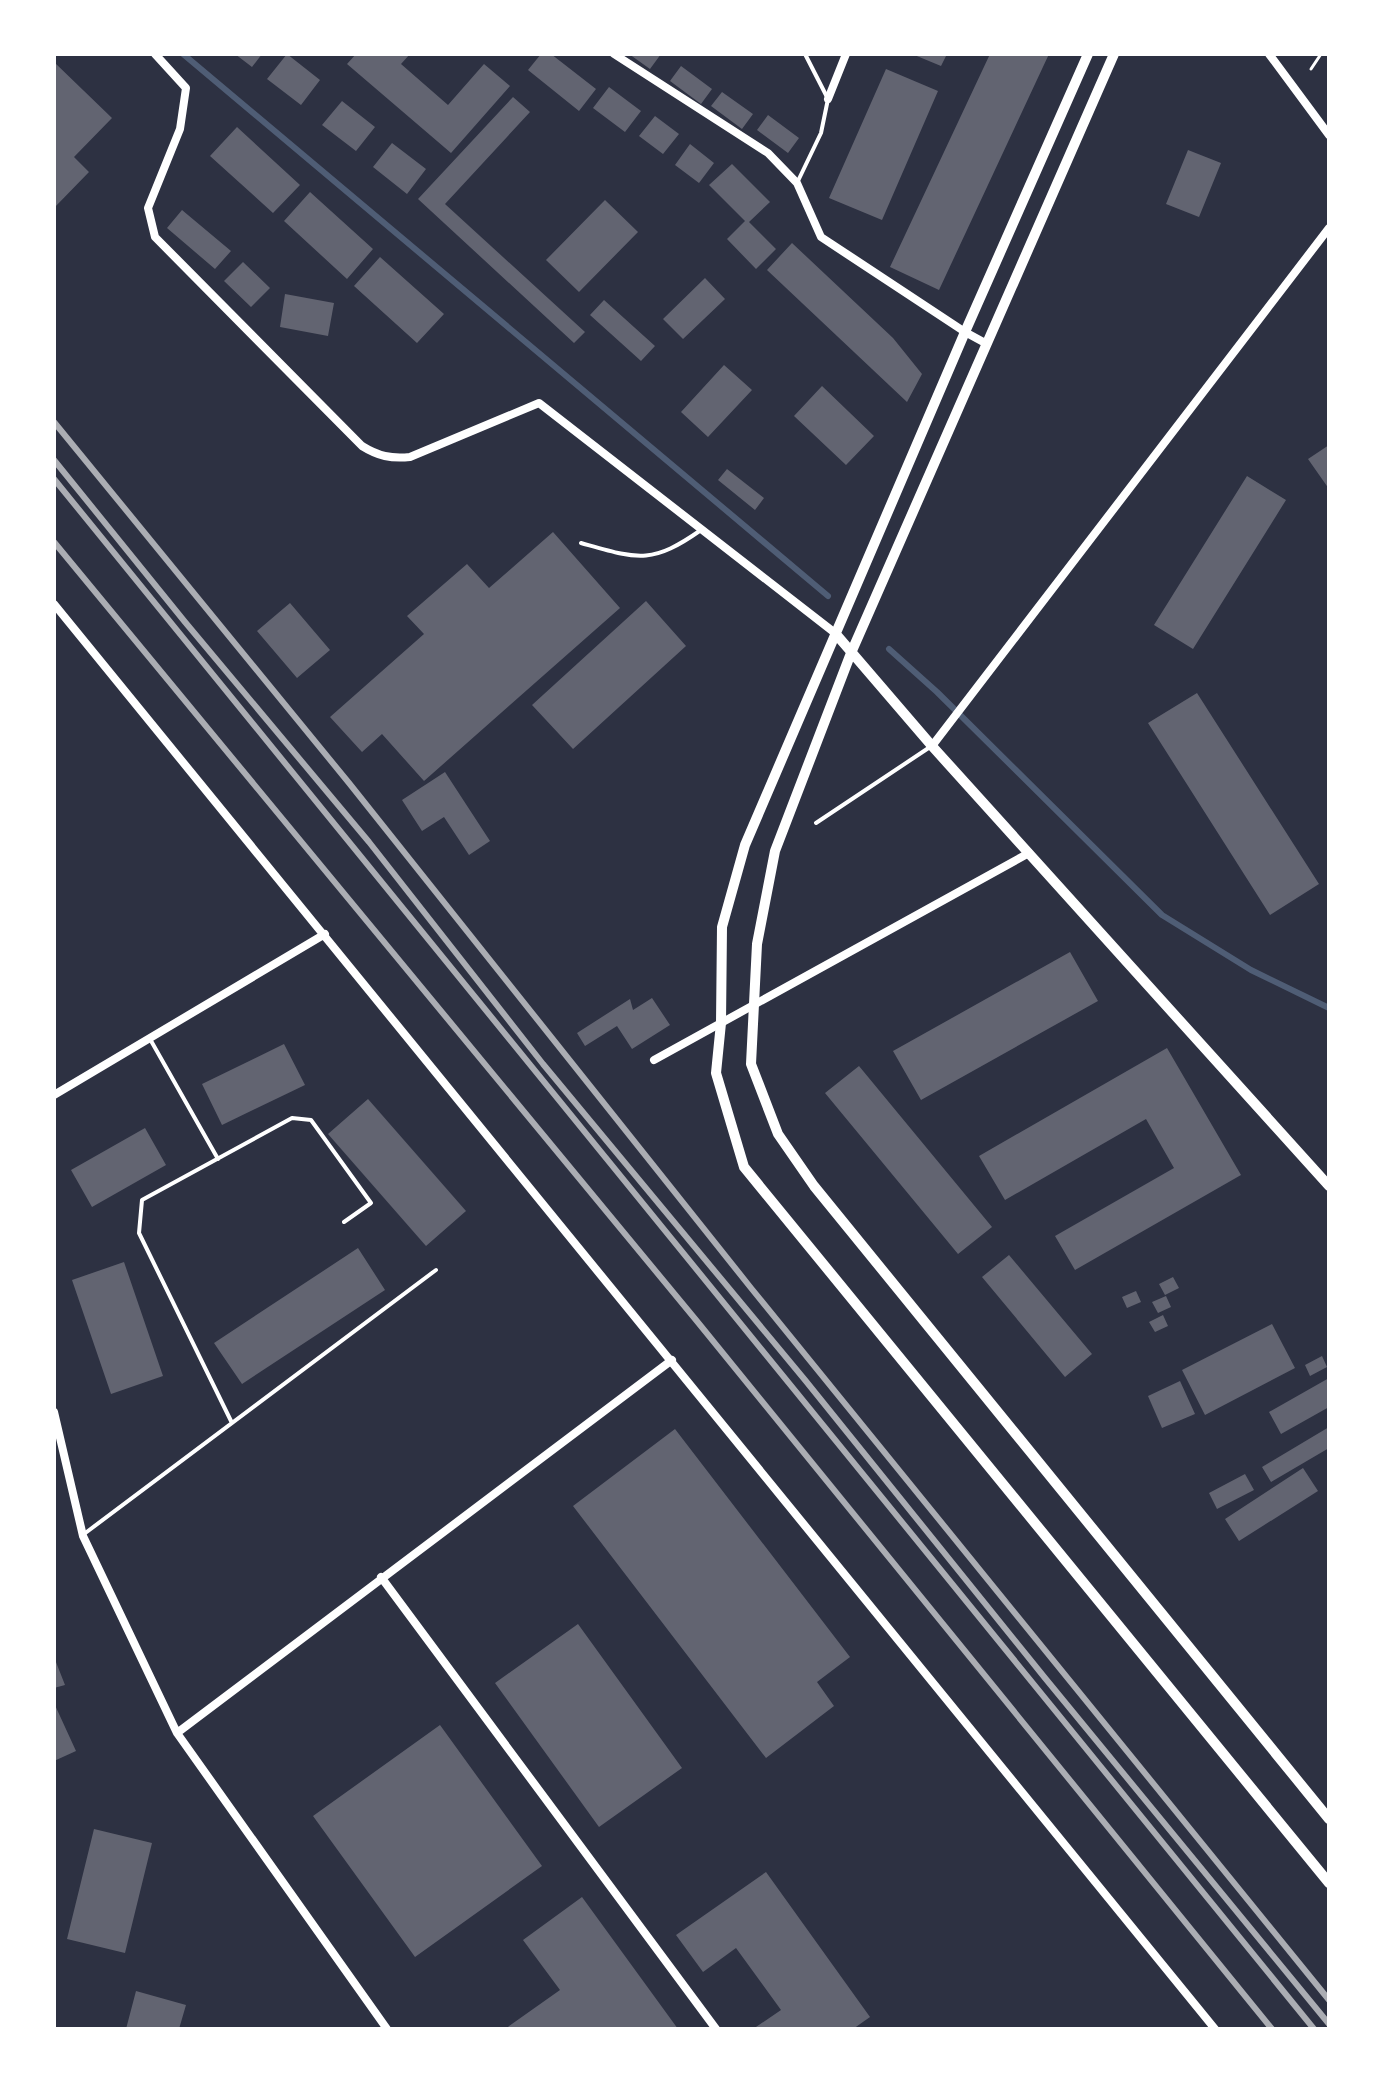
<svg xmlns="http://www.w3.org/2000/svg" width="1383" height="2083" font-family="Spectral,serif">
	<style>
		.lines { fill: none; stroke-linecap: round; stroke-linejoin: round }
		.stream { stroke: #4f5d75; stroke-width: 6 }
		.building { fill: #626471 }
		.path { stroke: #fff; stroke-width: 3 }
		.service { stroke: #fff; stroke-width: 4 }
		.minor { stroke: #fff; stroke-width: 8 }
		.tertiary { stroke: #fff; stroke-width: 10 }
		.rail { stroke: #abadb3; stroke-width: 6 }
	</style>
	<rect width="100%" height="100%" fill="#2d3142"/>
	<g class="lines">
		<path class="stream" d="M183,54l645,542
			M889,649l48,43 225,223 89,55 78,38"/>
	</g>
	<path class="building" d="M235,54h27l-10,13z
		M287,54l33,26 -19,25 -34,-26z
		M356,54h54l-9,10 47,41 36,-41 26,22 -59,67 -104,-89z
		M541,54h10l45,35 -17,22 -51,-41z
		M629,54h32l-11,15z
		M912,54h35l-6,12z
		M990,54h59l-110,236 -49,-23z
		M54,62l58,56 -38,39 15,15 -35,36z
		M681,66l31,23 -11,15 -31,-23z
		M886,69l52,22 -56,129 -53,-22z
		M609,87l32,24 -16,21 -32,-24z
		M722,92l31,22 -11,15 -31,-23z
		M513,97l17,15 -85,92 140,128 -11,11 -156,-144z
		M342,101l33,26 -19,24 -34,-26z
		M768,115l31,23 -11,15 -31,-23z
		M655,116l24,18 -16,20 -24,-18z
		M237,127l63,58 -27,28 -63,-57z
		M392,143l34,26 -19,25 -34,-27z
		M690,144l24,19 -15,20 -24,-18z
		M1188,150l33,13 -22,54 -33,-13z
		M732,164l38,38 -21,20 27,27 -20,20 -29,-30 18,-18 -36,-36z
		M310,192l63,57 -26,30 -63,-58z
		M605,200l33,32 -59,60 -33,-32z
		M182,210l49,41 -16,18 -48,-41z
		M792,243l101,95 29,36 -15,28 -140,-132z
		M380,257l64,57 -27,29 -63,-57z
		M243,262l27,26 -19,19 -27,-26z
		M705,278l20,21 -42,40 -20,-20z
		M285,294l49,9 -6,33 -48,-9z
		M604,300l51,46 -14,15 -51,-46z
		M724,365l28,25 -44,47 -27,-25z
		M822,386l52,50 -28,29 -52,-49z
		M1329,445v44l-21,-30z
		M727,469l37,29 -9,12 -37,-30z
		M1247,476l39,24 -93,149 -39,-24z
		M553,532l67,76 -196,173 -42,-47 -20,18 -32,-35 94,-83 -17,-18 60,-52 22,24z
		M646,601l40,45 -113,103 -41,-44z
		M290,603l40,47 -33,28 -40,-47z
		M1197,693l122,191 -49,31 -122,-192z
		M445,772l45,69 -21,14 -25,-38 -22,14 -20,-31z
		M1070,952l28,49 -177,99 -28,-49z
		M652,998l18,27 -38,24 -15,-23 -32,20 -8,-13 53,-34 3,11z
		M284,1044l21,41 -83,40 -20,-41z
		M1167,1048l74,127 -166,95 -20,-34 119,-68 -28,-49 -141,81 -26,-44z
		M859,1066l133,161 -34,27 -133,-161z
		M368,1099l98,112 -40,35 -98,-112z
		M145,1128l21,37 -74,42 -21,-37z
		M358,1248l27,42 -143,94 -28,-41z
		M1009,1255l83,99 -27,23 -83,-100z
		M124,1262l39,114 -52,18 -39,-114z
		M1173,1277l6,11 -14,7 -6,-11z
		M1136,1291l5,11 -14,6 -5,-11z
		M1166,1296l5,11 -13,6 -6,-11z
		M1163,1315l5,11 -13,6 -6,-10z
		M1272,1324l23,44 -90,47 -23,-45z
		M1322,1356l5,11 -17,9 -5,-11z
		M1329,1378v29l-48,27 -12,-22z
		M1180,1381l15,33 -33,14 -14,-32z
		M1329,1427v21l-58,34 -9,-15z
		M675,1429l175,228 -33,25 17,24 -68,52 -193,-252z
		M1303,1468l15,23 -79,50 -14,-22z
		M1245,1474l9,16 -37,19 -8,-16z
		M578,1624l104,144 -83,59 -104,-144z
		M54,1657l11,28 -11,3z
		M54,1703l22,48 -22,10z
		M440,1725l102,141 -127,91 -102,-141z
		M94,1829l58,14 -27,110 -58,-14z
		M766,1872l104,145 -17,12h-100l28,-19 -45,-62 -33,24 -27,-37z
		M582,1897l96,132h-173l55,-39 -37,-50z
		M136,1991l50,14 -7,24h-53z"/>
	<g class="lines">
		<path class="path" d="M1311,69l10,-15"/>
		<path class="service" d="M797,183l24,-50 7,-34 -23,-45
			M581,543c57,16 70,22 120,-13
			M816,823l114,-76
			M150,1039l68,120
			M232,1423l-93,-190 3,-33 150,-82 19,2 60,83 -27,19
			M84,1534l352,-264"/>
		<path class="minor" d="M155,54l31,34 -6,41 -32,79 7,29 207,209c16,10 29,13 48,11l129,-54 296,230
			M614,54l154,99 29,30 24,54 144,95 22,12
			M1269,54l60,81
			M828,99l18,-45
			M54,604l1161,1425
			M932,746l397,-518
			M654,1060l375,-207
			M54,1095l271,-161
			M54,1412l29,124 94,197 210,296
			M381,1577l335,452
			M177,1733l495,-373"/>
		<path class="tertiary" d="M1088,54l-123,278 -220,513 -23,82 -1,96 -5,50 28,94 585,716
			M1114,54l-263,599 -76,198 -18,93 -6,120 27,70 36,52 515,633
			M835,633l97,113 397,440"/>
		<path class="rail" d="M54,422l295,361 402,505 578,712
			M54,460l131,162 184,220 174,222 262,316 240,298 284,346
			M54,479l1260,1550
			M54,542l642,778 576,709"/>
	</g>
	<rect width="1383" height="2083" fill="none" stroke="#ffffff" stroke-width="112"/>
</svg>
